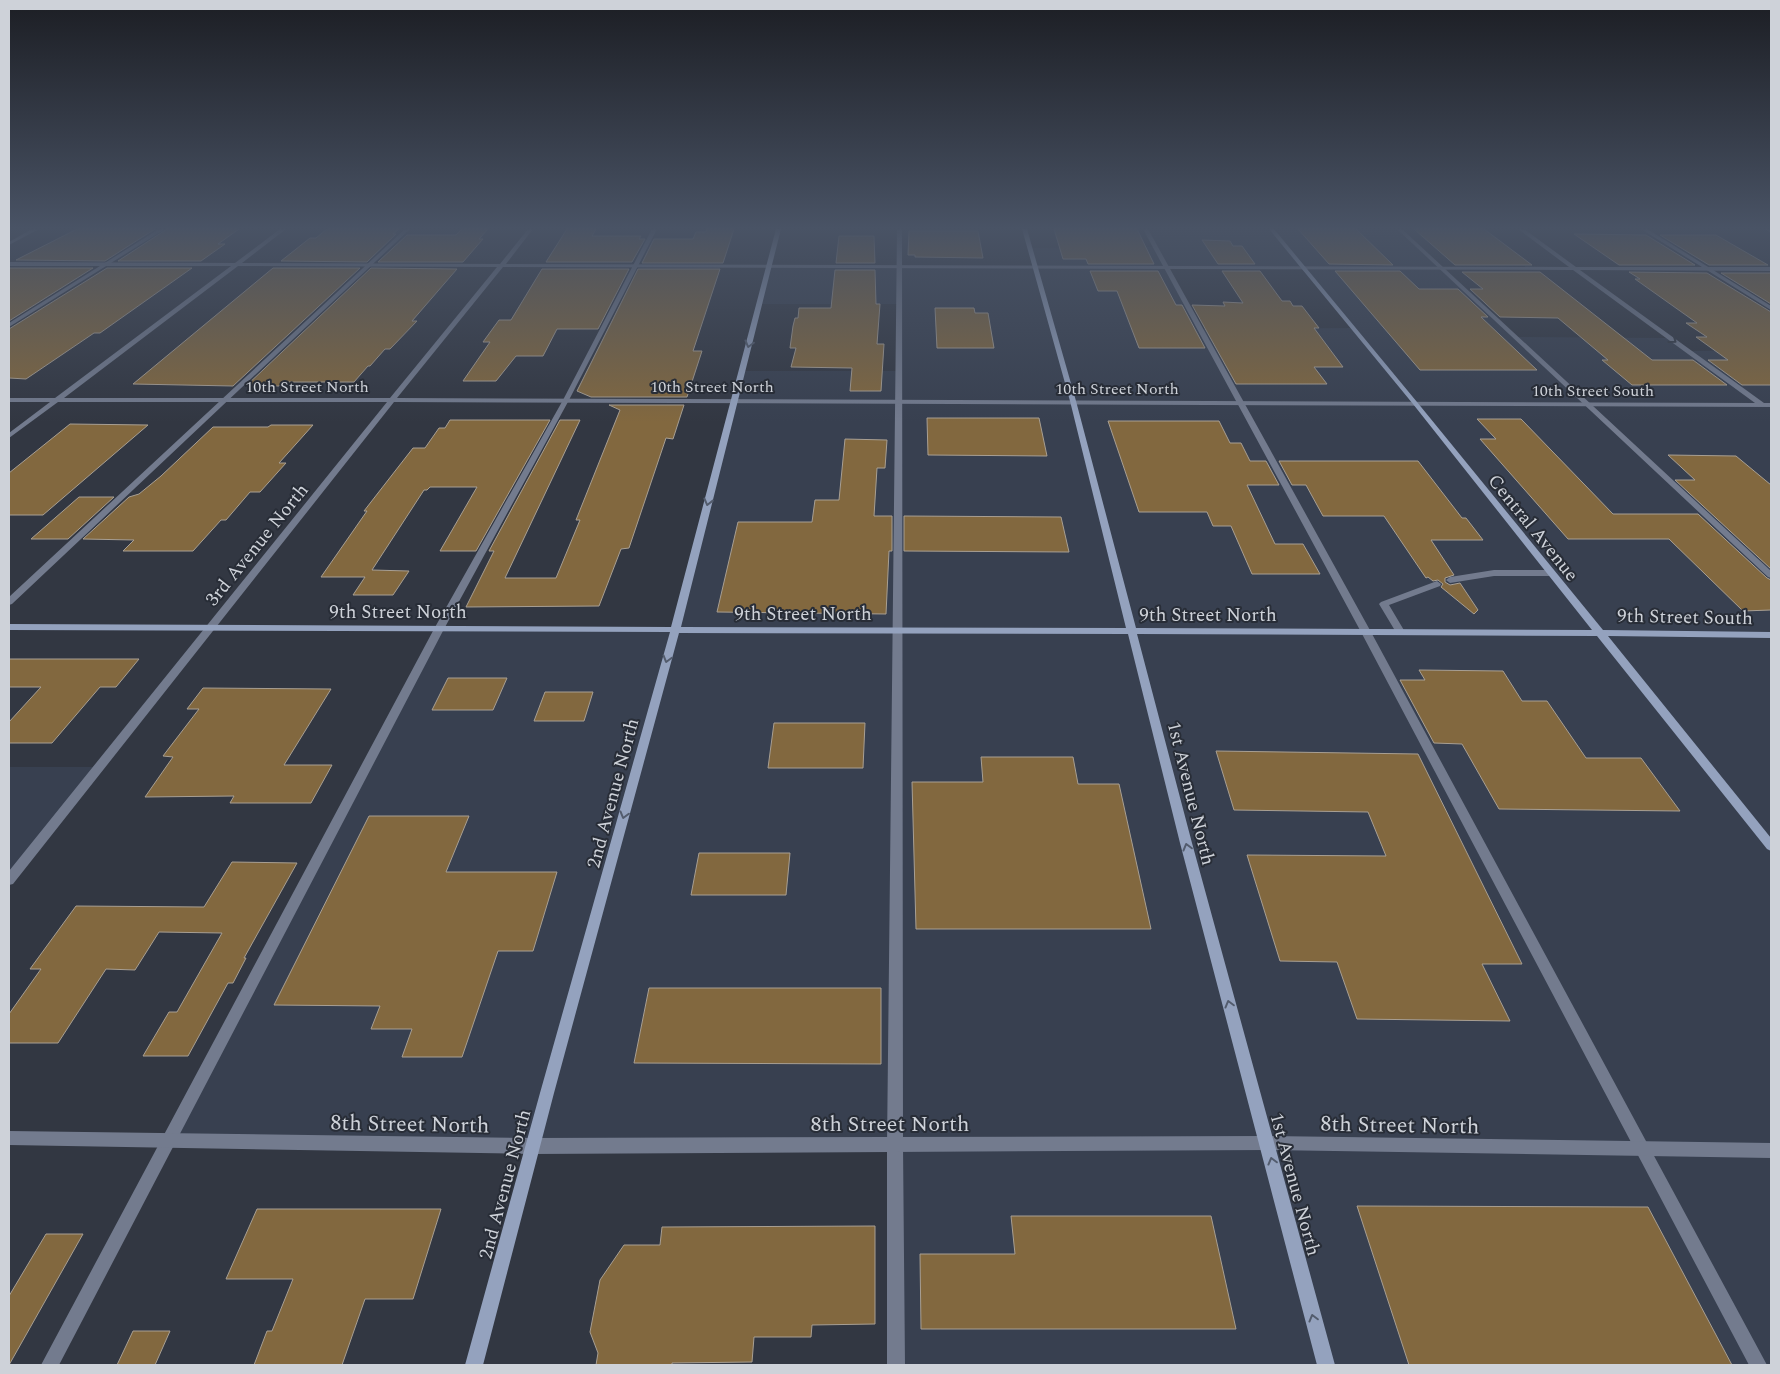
<svg xmlns="http://www.w3.org/2000/svg" width="1780" height="1374" font-family="Spectral,serif">
	<style>
		.built { fill: #384050; fill-rule: evenodd }
		.building { fill: #82683f; stroke: #a89f93 }
		.lines { fill: none; stroke-linecap: round; stroke-linejoin: round }
		.lane { fill: #737b8e; fill-rule: evenodd }
		.street { fill: #737b8e; fill-rule: evenodd }
		.secondary { fill: #94a2be; fill-rule: evenodd }
		.oneway { stroke: #333944 }
		.oneway2 { stroke: #535c6d }
		.labels { text-anchor: middle; stroke-width: 4; stroke-linejoin: round; paint-order: stroke }
		.far-street-label { font-size: 16px; fill: #ced2d9; stroke: #282d37 }
		.street-label { font-size: 19px; fill: #ced2d9; stroke: #282d37 }
		.near-street-label { font-size: 22px; fill: #ced2d9; stroke: #282d37 }
	</style>
	<rect width="100%" height="100%" fill="#323742"/>
	<path class="built" d="M1145,229h254l116,108 154,1 18,13 84,-1v1015h-875l-1,-220 -725,-4 269,-512 236,2 67,-260h158l-1,-67h-139l10,-38h264l-4,-18 124,-1zM1166,267l137,1 50,60 -154,1z
		M9,767h91l-91,114z"/>
	<path class="building" d="M77,229h78l-50,32 -89,-1z
		M167,229h72l-21,15h7l-24,17h-83z
		M327,229h72l-6,5h3l-29,28 -86,-1 29,-23h6z
		M462,229h26l-9,10h4l-20,23h-85l29,-27h49z
		M567,229h29l-4,7h49l-2,3h6l-13,23h-86z
		M707,229h27l-11,34h-81l12,-24h39l3,-7h10z
		M1054,229h83l17,35h-66l-2,-5h-23z
		M1298,229h58l37,36 -64,-1z
		M1414,229h70l48,36h-77z
		M909,231h69l5,27 -68,-1v-2h-7z
		M1574,234l72,1 49,30h-76z
		M1660,235h56l52,30h-59z
		M839,236h35l1,27h-39z
		M1202,240l28,1 3,5h9l13,18h-37z
		M9,268h84l-84,53z
		M107,268h85l-92,65h-6l-68,46 -17,-1v-49z
		M273,268h87l-127,118 -100,-2z
		M371,268l86,1 -45,52h5l-27,28h-5l-15,17h-2l-14,16h-71l-4,4h-33z
		M542,269h87l-31,60h-41l-14,27h-27l-20,25h-33l27,-39h-7l16,-22h12z
		M638,269h82l-27,82h9l-15,46h-96l-14,-6z
		M835,270h40l1,34h4l-3,40h7l-3,47h-31l2,-23 -61,-1 5,-19h-6l3,-22 2,-8h3l1,-10h32z
		M1090,271h68l18,34h6l23,43h-66l-22,-57h-19z
		M1222,271h38l22,30h8l3,5h9l17,22h-5l29,39h-29l13,17h-91l-44,-79 33,1 -2,-4 20,1z
		M1335,271h65l19,18h39l30,28h-7l56,53h-117z
		M1462,272h78l112,88h41l34,25h-95l-30,-25h6l-50,-42 -58,-1 -30,-28h13z
		M1629,272l78,1 64,39v73h-29l-34,-25h20l-32,-23h11l-21,-14h11l-62,-44h5z
		M1721,273h50v31z
		M935,308h39l1,5h13l6,35h-57z
		M609,405h75l-11,34 -7,-1 -37,110 -8,1 -22,57 -133,1 28,-56h-5l71,-131h20l-75,158h51l24,-58h-4l44,-110z
		M927,418h112l8,38 -119,-1z
		M1477,419h44l92,95h85l69,64 4,2v30l-28,1 -74,-72h-101l-88,-100h16z
		M450,420h100l-74,131h-36l37,-64h-47l-3,3h-3l-52,80 37,1 -16,24h-40l12,-18h-44l46,-66h-3l49,-63h12l14,-20h6z
		M1108,421h111l11,22h11l9,18h16l13,24h-32l28,59h28l17,30h-68l-21,-48h-18l-6,-14h-68z
		M70,424l78,1 -105,90h-34v-42z
		M271,425h42l-34,38h7l-26,29h-10l-24,28h-5l-28,31h-70l11,-11 -51,-1 46,-42 10,-3 22,-18 52,-49h55z
		M845,439l42,1 -2,28h-8l-3,48h18v35h-3l-3,63 -169,-2 21,-90h74l3,-22h24z
		M1668,455l68,1 35,29v84l-96,-89h20z
		M1279,461h139l44,57h4l17,22h-52l23,35 -9,3v4l5,3 10,-2 18,27 -4,4 -33,-27 2,-3 -5,-4 -5,1 -5,-4 -2,1 -42,-62h-61l-17,-31h-14z
		M79,497h35l-46,42h-37z
		M904,516l157,1 8,35 -165,-1z
		M9,659h130l-23,28h-16l-48,56h-43v-21l32,-35h-32z
		M1419,670l84,1 19,30h25l39,57h55l39,53 -181,-2 -37,-65 -28,-1 -34,-63h25z
		M448,678h59l-14,32h-61z
		M203,688l128,1 -47,76h48l-21,38h-81l4,-7 -89,1 28,-40 -10,-1 36,-47h-12z
		M545,692h48l-9,29h-50z
		M774,723h91l-2,45h-95z
		M1216,751l202,3 104,210h-40l28,57 -153,-2 -20,-57 -57,-1 -33,-106 139,1 -18,-44 -134,-2z
		M981,757h92l5,27h41l32,145h-235l-4,-147h71z
		M369,816h100l-23,56h111l-24,79h-35l-36,106h-60l10,-28h-41l9,-23 -106,-1z
		M699,853h91l-4,42h-95z
		M232,862l65,1 -53,95h2l-13,25h-5l-40,73h-45l26,-44h8l45,-79 -63,-1 -24,38 -29,-1 -48,74h-49v-29l32,-45h-11l46,-63 128,1z
		M649,988h232v76l-247,-1z
		M1357,1206l291,1 84,158h-323z
		M257,1209h184l-28,90h-48l-23,66h-88l13,-34h5l21,-52h-67z
		M1011,1216h200l25,113h-315l-1,-75h95z
		M875,1226v98l-63,1 -1,12h-57l-2,25 -80,1v2h-76l2,-12 -8,-21 10,-52 24,-35h36l2,-18z
		M46,1234h37l-74,131v-69z
		M133,1331h37l-15,34h-38z"/>
	<g class="lines">
		<path class="lane" d="M159,229h6l-156,98v-4z
			M405,229h5l-398,375 -3,1v-8z
			M652,229h5l-88,171 -125,229 -385,736h-18l393,-736 129,-229z
			M897,229h5l1,916 2,220h-18v-220z
			M1143,229h5l223,403 396,733h-18l-388,-733z
			M1397,229h5l369,342v7l-3,-1z
			M1641,229h6l124,77v4z
			M1494,570h56l4,3 -4,3h-56l-44,7 -4,-3 4,-3z
			M1437,581l4,3 -1,2 -51,19 16,27 -2,2h-6l-18,-30 2,-2z"/>
		<path class="street" d="M32,229h7l-30,16v-3z
			M280,229h6l-44,34 258,1 28,-35h5l-27,35 1063,3 -51,-38h6l52,38h195v4l-191,-1 184,133h7v4l-1377,-5 -381,482 -4,1v-14l378,-469h-329l-49,36v-5l41,-31h-41v-4h46l176,-132h-222v-4l226,1zM238,266l259,1 -107,131h-326zM503,267l1070,3 182,133 -1358,-5z
			M1765,229h6v4z
			M9,1131l523,7 735,-2 504,7v15l-504,-8 -735,4 -523,-9z"/>
		<path class="secondary" d="M776,229h5l-100,398 445,1 -56,-227 -48,-172h5l49,172 60,227 456,2 -179,-226 -144,-175h5l143,173 186,228 168,2v6l-163,-2 163,202v13l-4,-2 -170,-213 -460,-2 55,209 143,522h-18l-137,-522 -52,-209 -449,-1 -125,460 -71,272h-18l75,-272 130,-461 -661,-2v-6l662,3z"/>
	</g>
	<defs><path id="oneway-chevron" d="M-2-3.5L2.5 0L-2 3.5" fill="none" stroke-width="1.6" stroke-linecap="round" stroke-linejoin="round" transform="scale(1.25)"/></defs>
	<use class="oneway" href="#oneway-chevron" transform="translate(1673 340) rotate(36)"/>
	<g class="oneway2">
		<use href="#oneway-chevron" transform="translate(749 344) rotate(105)"/>
		<use href="#oneway-chevron" transform="translate(708 502) rotate(104)"/>
		<use href="#oneway-chevron" transform="translate(667 659) rotate(106)"/>
		<use href="#oneway-chevron" transform="translate(624 815) rotate(105)"/>
		<use href="#oneway-chevron" transform="translate(1187 847) rotate(-105)"/>
		<use href="#oneway-chevron" transform="translate(1229 1004) rotate(-105)"/>
		<use href="#oneway-chevron" transform="translate(1272 1161) rotate(-105)"/>
		<use href="#oneway-chevron" transform="translate(1313 1318) rotate(-105)"/>
	</g>
	<linearGradient id="sky" x2="0" y2="1"><stop stop-color="#1c1e24"/><stop offset="0.54" stop-color="#495365"/><stop offset="1" stop-color="#495365" stop-opacity="0"/></linearGradient>
	<rect width="1780" height="422" fill="url(#sky)"/>
	<g class="labels">
		<g class="far-street-label">
			<text x="307" y="392">10th Street North</text>
			<text x="712" y="392">10th Street North</text>
			<text x="1117" y="394">10th Street North</text>
			<text x="1593" y="396">10th Street South</text>
		</g>
		<g class="street-label">
			<text transform="translate(1534 527) rotate(51)" y="7">Central Avenue</text>
			<text transform="translate(256 544) rotate(-51)" y="7">3rd Avenue North</text>
			<text x="398" y="618">9th Street North</text>
			<text x="803" y="620">9th Street North</text>
			<text x="1208" y="621">9th Street North</text>
			<text transform="translate(1685 616) rotate(1)" y="7">9th Street South</text>
			<text transform="translate(612 793) rotate(-75)" y="7">2nd Avenue North</text>
			<text transform="translate(1192 793) rotate(76)" y="7">1st Avenue North</text>
			<text transform="translate(504 1184) rotate(-75)" y="7">2nd Avenue North</text>
			<text transform="translate(1296 1184) rotate(75)" y="7">1st Avenue North</text>
		</g>
		<g class="near-street-label">
			<text transform="translate(410 1123) rotate(1)" y="8">8th Street North</text>
			<text x="890" y="1131">8th Street North</text>
			<text transform="translate(1400 1124) rotate(1)" y="8">8th Street North</text>
		</g>
	</g>
	<rect width="1780" height="1374" fill="none" stroke="#ced2d9" stroke-width="20"/>
</svg>
